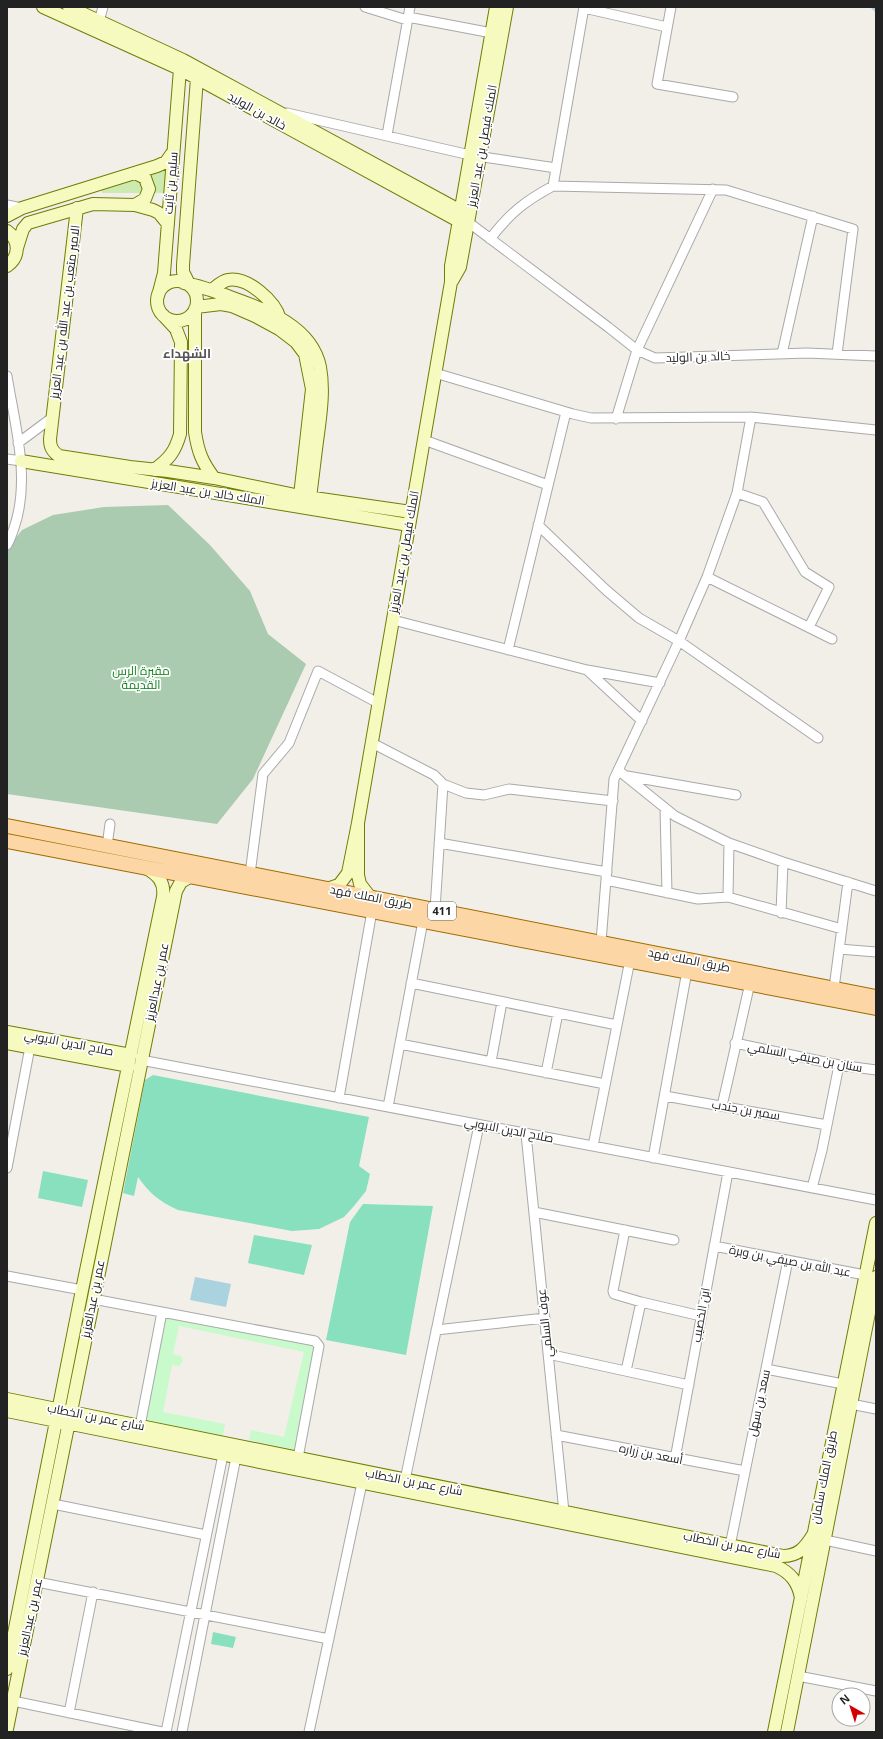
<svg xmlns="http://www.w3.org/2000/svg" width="883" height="1739" font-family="'Open Sans',Cairo,sans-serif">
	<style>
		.grass { fill: #cdebb0 }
		.cemetery { fill: #aacbaf }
		.park { fill: #c8facc }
		.pitch { fill: #88e0be }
		.water { fill: #aad3df }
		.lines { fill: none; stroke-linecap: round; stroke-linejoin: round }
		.stream { stroke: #aad3df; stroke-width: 2.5 }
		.street-casing { stroke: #a9a9a9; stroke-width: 11 }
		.secondary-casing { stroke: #707d05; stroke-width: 14 }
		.primary-casing { stroke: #a06b00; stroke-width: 16 }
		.street { stroke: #fff; stroke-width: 9 }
		.secondary { stroke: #f7fabf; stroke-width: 12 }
		.primary { stroke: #fcd6a4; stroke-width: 14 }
		.labels { text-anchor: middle; stroke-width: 3.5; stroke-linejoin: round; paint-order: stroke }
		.shield { fill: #fff; stroke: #646464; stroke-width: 1 }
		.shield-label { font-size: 11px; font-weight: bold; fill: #222 }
		.street-label { font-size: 12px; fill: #222; stroke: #fff }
		.park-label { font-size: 12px; fill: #0c8416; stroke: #fff }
		.neighbourhood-label { font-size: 13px; font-weight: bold; fill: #555; stroke: #fff }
	</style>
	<rect width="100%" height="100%" fill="#f2efe9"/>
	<path class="grass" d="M169,168l-2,25h-18l4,-5v-7l-5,-5v-1z
		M140,176l5,8 -2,9h-41v-5z"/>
	<path class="cemetery" d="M168,505l42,40 40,46 18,43 38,30 -53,115 -36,45 -210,-30v-245l15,-19 31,-15 51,-8z"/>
	<path class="park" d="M167,1312l148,30 -12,60 3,3 -10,45 -47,-10 2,-10 33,7 20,-85 -125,-26 -6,28 8,2 2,4 -4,6 -7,-1 -9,47 62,12 -3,15 -78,-16z"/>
	<path class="pitch" d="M153,1075l216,42 -10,49 11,8 -4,17 -12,15 -10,11 -25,12 -27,2 -114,-21c-19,-9 -28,-16 -40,-33l-4,19 -11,-3 22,-113z
		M43,1171l45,9 -6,27 -44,-9z
		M363,1204l70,2 -27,149 -80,-15 24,-118z
		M254,1235l58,10 -8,30 -56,-12z
		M213,1632l23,5 -3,11 -22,-4z"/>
	<path class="water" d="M195,1277l36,7 -5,23 -36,-7z"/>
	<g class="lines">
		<path class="stream" d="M872,7l4,4"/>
		<defs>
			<path id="street" d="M365,7l42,13
				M671,7l-14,77 76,13
				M584,8l83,19
				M408,17l84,16
				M99,21l4,-14
				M287,113l183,42 86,13
				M387,135l23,-128
				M553,186l173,4 127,39 -16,125
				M7,205l15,3
				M468,222l140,105 29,23 18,8 152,-5 69,3
				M490,239c20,-26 35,-38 63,-53l31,-179
				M782,354l31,-138
				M435,373l138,41 18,4 160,-1 125,13
				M7,376c8,50 24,103 7,152 -2,6 -4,12 -7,17
				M616,419l21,-69 76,-161
				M424,440l124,45
				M18,443l35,-26
				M7,459l14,2
				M737,493l26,9 42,70 24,15 -20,40
				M538,525l68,65 33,28 40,23 139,97
				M707,577l125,62
				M393,620l194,50 55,51
				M508,650l58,-238
				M587,670l73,13
				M372,743l62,32 9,9 23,9 18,2 25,-6 104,12
				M618,770l57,46 54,27 54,19 93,29
				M627,776l109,19
				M665,808l2,85
				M439,843l168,29
				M107,846l3,-22
				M250,874l13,-100 26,-31 29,-72 60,32
				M606,880l92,19 30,-2 114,32
				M728,897l1,-54
				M435,910l8,-126
				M781,913l2,-51
				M601,942l13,-163 65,-138 28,-64 30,-84 14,-76
				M839,949l37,3
				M411,983l206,42
				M834,988l14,-106
				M735,1043l104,22 37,5
				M400,1044l205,40
				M141,1060l735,140
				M491,1062l11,-60
				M546,1073l12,-60
				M665,1096l162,29
				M339,1098l33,-187
				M722,1106l28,-123
				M388,1107l35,-186
				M526,1134l38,378
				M593,1146l37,-186
				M653,1158l34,-187
				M7,1168l23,-121
				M812,1188l10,-38 17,-85
				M534,1212l140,28
				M625,1230l-12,61 1,3 27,8
				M714,1246l151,29
				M7,1276l75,14
				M93,1299l222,42 4,5 -21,112
				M436,1330l109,-12
				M548,1354l141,31
				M766,1369l77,15
				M626,1371l15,-69 60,14
				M851,1404l25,5
				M140,1426l22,-114
				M556,1435l189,36
				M675,1459l53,-287
				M405,1480l74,-355
				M53,1504l153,31
				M825,1540l51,11
				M730,1546l58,-286
				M37,1582l292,57
				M798,1676l78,15
				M13,1701l149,31
				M69,1713l24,-121
				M166,1732l57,-277
				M182,1732l54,-275
				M309,1732l53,-249"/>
			<path id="secondary" d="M43,7l137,62 275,150 13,3
				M69,7l114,53 274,149 7,9
				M135,205l10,-6 4,-10 -4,-11 -10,-5
				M77,208l-27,231c0,8 2,12 9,17l71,11 38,4 46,7 86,18 111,16
				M7,216l15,-8 135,-42 9,-4 7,-10
				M7,231c13,9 13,26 0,35
				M17,248l6,-19 5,-6 65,-19 42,1 18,5 6,3 9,11
				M452,281l8,-14 47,-260
				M157 301a20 20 0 1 1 40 0a20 20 0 1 1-40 0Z
				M184,283c17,3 33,9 49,15 34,12 79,29 87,69 4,21 1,45 -2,67 -3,21 -5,42 -8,63
				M190,286l-7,-14v-7l14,-187
				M212,290c5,-4 10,-9 16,-10 19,-4 47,21 52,39
				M158,296l6,-23 16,-204
				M196,307l25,-3 11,2 23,10 24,13 17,13 9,12 7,35 -12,107
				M195,309v123c3,20 7,30 19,46
				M21,461l388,64
				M154,470c15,-11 21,-18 26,-36l1,-92 -5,-13 -13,-14
				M358,823l93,-541v-16l45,-259
				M327,889l12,-4 9,-12 10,-50v52l2,9 10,13
				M7,1032l124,23
				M7,1043l122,23
				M7,1399l776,157c15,0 22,-8 30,-21
				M7,1411l769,155c15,7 22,16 25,32
				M7,1669l75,-379 81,-393c2,-15 -5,-22 -17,-29
				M7,1729l169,-838 5,-9 10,-6
				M774,1732l102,-509
				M787,1732l89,-455"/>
			<path id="primary" d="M7,826l869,171
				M7,841l869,167"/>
		</defs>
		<use href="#street" class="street-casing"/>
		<use href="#secondary" class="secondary-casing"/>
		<use href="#primary" class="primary-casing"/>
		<use href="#street" class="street"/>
		<use href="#secondary" class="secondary"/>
		<use href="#primary" class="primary"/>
	</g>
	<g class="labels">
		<rect class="shield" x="428" y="902" width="28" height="18" rx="3"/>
		<g class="shield-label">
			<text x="442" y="915">411</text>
		</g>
		<g class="street-label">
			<text transform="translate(257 111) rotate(29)" y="4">خالد بن الوليد</text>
			<text transform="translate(482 146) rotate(-80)" y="4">الملك فيصل بن عبد العزيز</text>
			<text transform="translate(171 183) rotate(-85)" y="4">سليم بن ثابت</text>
			<text transform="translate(65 312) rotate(-83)" y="4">الامير متعب بن عبد الله بن عبد العزيز</text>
			<text transform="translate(698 357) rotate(-2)" y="4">خالد بن الوليد</text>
			<text transform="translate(208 492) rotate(9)" y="4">الملك خالد بن عبد العزيز</text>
			<text transform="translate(404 552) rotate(-80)" y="4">الملك فيصل بن عبد العزيز</text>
			<text transform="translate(371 897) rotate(11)" y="4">طريق الملك فهد</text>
			<text transform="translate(689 960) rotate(11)" y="4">طريق الملك فهد</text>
			<text transform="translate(157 982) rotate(-79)" y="4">عمر بن عبدالعزيز</text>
			<text transform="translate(69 1043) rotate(11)" y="4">صلاح الدين الايوبي</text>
			<text transform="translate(805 1057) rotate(11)" y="4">سنان بن صيفي السلمي</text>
			<text transform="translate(746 1110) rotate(10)" y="4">سمير بن جندب</text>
			<text transform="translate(509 1130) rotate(11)" y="4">صلاح الدين الايوبي</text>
			<text transform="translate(790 1261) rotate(11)" y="4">عبد الله بن صيفي بن وبرة</text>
			<text transform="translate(93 1299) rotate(-79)" y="4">عمر بن عبدالعزيز</text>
			<text transform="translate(701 1315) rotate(-80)" y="4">ابن الخصيب</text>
			<text transform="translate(545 1323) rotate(-96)" y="4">عوف السلمي</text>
			<text transform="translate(759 1403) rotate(-78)" y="4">سعد بن سهل</text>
			<text transform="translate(96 1417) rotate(11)" y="4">شارع عمر بن الخطاب</text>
			<text transform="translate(651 1454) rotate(11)" y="4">أسعد بن زراره</text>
			<text transform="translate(824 1477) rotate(-79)" y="4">طريق الملك سلمان</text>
			<text transform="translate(414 1482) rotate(11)" y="4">شارع عمر بن الخطاب</text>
			<text transform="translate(732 1545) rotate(11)" y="4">شارع عمر بن الخطاب</text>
			<text transform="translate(30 1617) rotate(-78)" y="4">عمر بن عبدالعزيز</text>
		</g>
		<g class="park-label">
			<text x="141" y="675">مقبرة الرس<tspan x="141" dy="14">القديمة</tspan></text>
		</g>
		<g class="neighbourhood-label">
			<text x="187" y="358">الشهداء</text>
		</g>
	</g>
	<rect width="883" height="1739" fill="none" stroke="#222222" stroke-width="16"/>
	<g transform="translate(851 1707) rotate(321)"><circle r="19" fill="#ffffff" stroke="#a7a7a7"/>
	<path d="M0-3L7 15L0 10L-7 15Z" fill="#d40000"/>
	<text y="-6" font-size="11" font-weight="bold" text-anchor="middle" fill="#222222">N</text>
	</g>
</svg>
